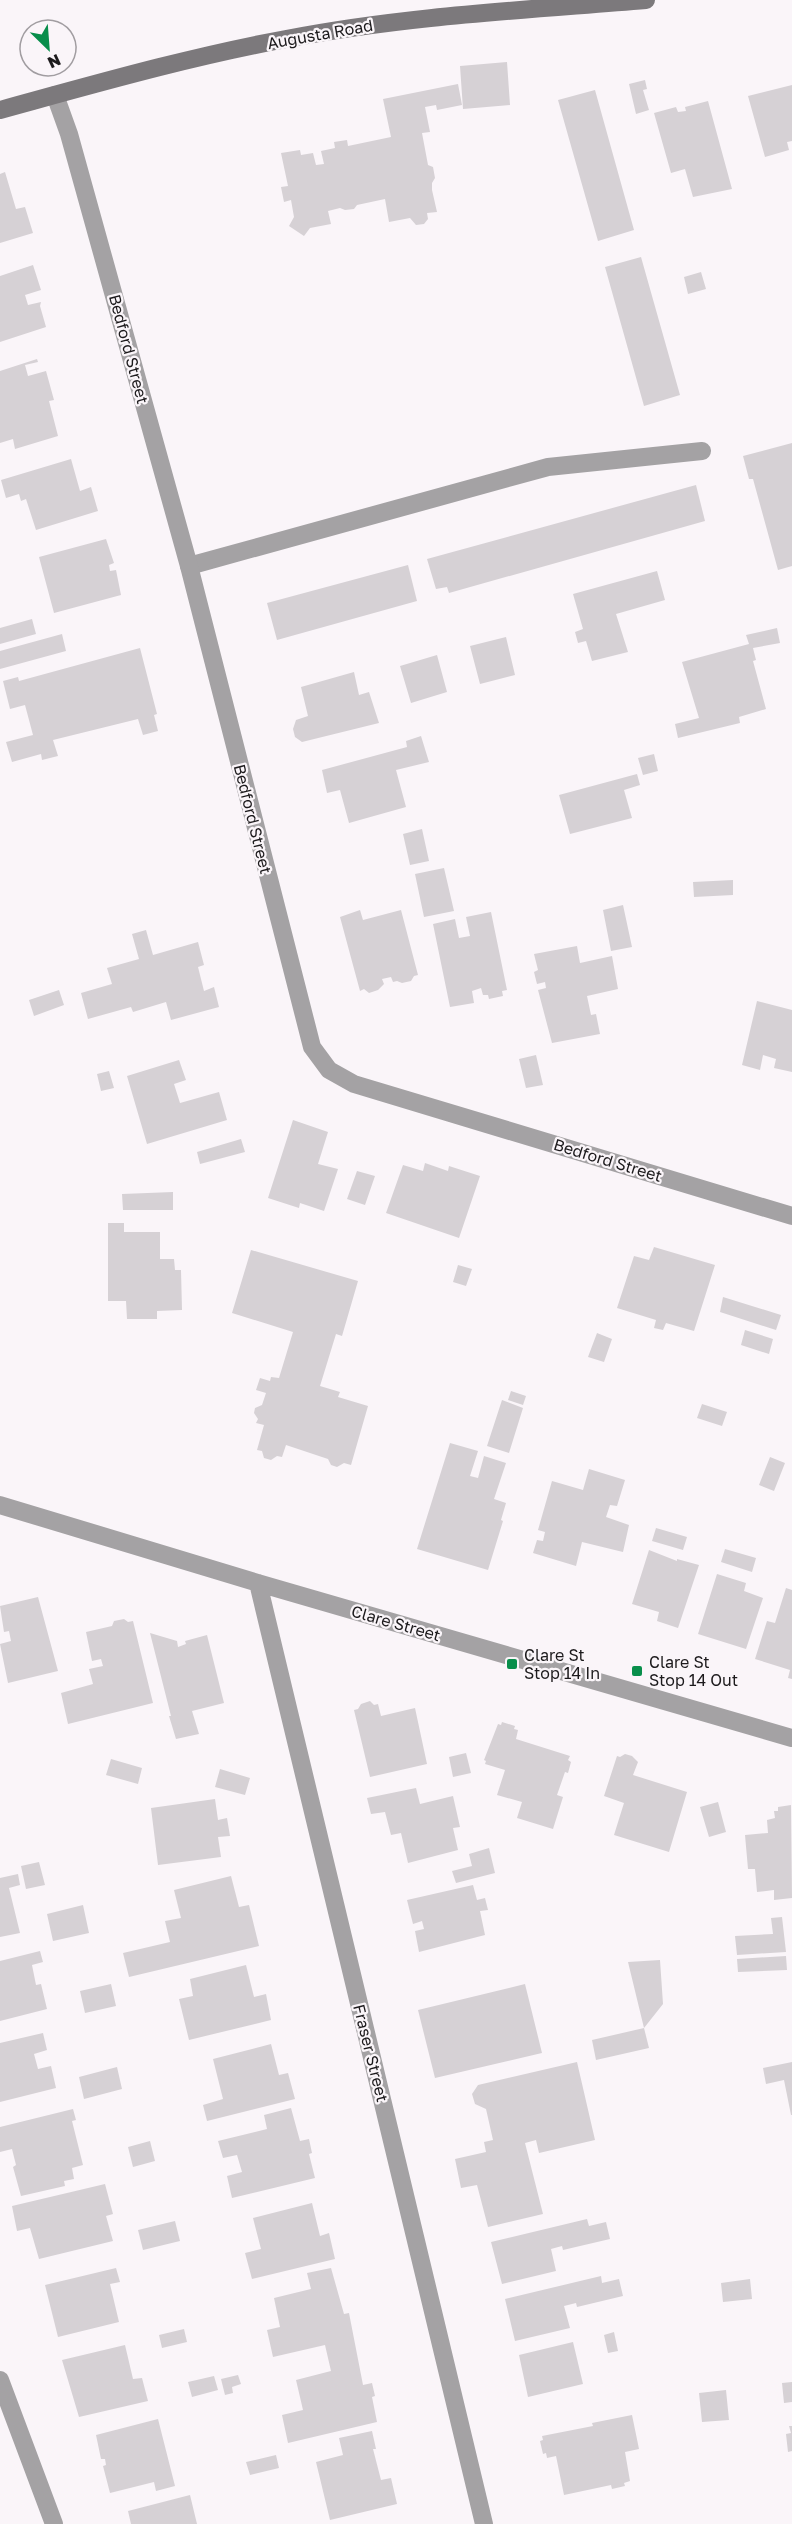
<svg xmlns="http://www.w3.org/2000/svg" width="792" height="2524" font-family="'Golos Text',sans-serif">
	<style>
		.building { fill: #d6d1d5 }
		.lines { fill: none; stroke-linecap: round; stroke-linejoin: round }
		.lane { stroke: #a4a2a4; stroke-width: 18 }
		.street { stroke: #a4a2a4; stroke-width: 18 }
		.secondary { stroke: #7c797c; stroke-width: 18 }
		.poi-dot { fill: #088e4b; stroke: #faf5f9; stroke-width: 2 }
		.labels { text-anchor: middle; stroke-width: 4.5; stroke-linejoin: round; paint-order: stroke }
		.street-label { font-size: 16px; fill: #1c1a1c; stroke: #faf5f9 }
		.poi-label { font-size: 16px; fill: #1c1a1c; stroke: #faf5f9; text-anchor: start }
	</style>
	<rect width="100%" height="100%" fill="#faf5f9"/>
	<path class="building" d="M507,62l3,43 -47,4 -3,-43z
		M645,80l2,9 -4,1 6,20 -13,4 -7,-30z
		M458,84l4,21 -25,5 -1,-5 -11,2 5,25 -8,1 6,32 5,2 2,11 -3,5v7l5,22 -10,1 1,6 -4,5 -8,1 -6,-7 -21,4 -4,-23 -28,6 -3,4 -9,1 -5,-2 -12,3 3,13 -21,4 -6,8 -15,-10 5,-9 -3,-17 -7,2 -3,-15 7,-1 -7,-33 19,-3 1,5 12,-2 3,12 8,-1 -3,-13 14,-3 -1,-6 13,-2 1,6 43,-9 -8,-38z
		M792,85v56l-5,1 2,8 -24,7 -17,-61z
		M595,90l39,140 -36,11 -40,-141z
		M708,101l24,88 -39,8 -8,-28 -14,4 -17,-60 22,-6 2,5 8,-1 -1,-4z
		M5,172l11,37 9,-2 8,26 -33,10v-69z
		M641,257l39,138 -36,11 -39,-139z
		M33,265l8,25 -16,5 3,10 13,-3 -1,4 6,21 -46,15v-66z
		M701,272l5,17 -18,5 -4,-17z
		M37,359l1,3 -13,3 3,11 18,-5 8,29 -5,1 9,35 -43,13 -2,-10 -13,4v-72z
		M792,443v123l-14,4 -25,-91h-4l-6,-23z
		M71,459l9,32 11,-4 7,24 -62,19 -10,-31 -5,2 -2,-7 -13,4 -5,-18z
		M696,485l9,36 -256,72 -2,-6 -11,2 -9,-30z
		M106,539l8,24 -5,2 1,6 6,-1 5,25 -67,18 -15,-56z
		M408,565l9,36 -140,39 -10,-37z
		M657,571l8,29 -49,14 12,38 -36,9 -6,-20 -8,2 -3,-11 8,-3 -10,-35z
		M32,619l4,15 -36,10v-16z
		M777,628l3,15 -27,5 3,12 -3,1 13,48 -27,8 1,6 -62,15 -3,-14 24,-6 -17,-56 67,-18 -3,-9z
		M62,634l4,17 -66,18v-18z
		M506,637l9,38 -35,9 -10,-38z
		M140,648l17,66 -3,1 4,16 -15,4 -5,-16 -85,21 5,16 -16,4 -1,-6 -29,8 -6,-20 27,-7 -8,-30 -15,4 -7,-28 15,-4 1,4z
		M437,655l10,37 -36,11 -11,-37z
		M354,672l5,23 10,-3 10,31 -77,19 -7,-5 -2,-8 3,-9 12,-4 -7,-29z
		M421,736l8,26 -33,8 10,37 -57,16 -9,-33 -13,3 -5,-23 85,-23 -1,-6z
		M654,754l4,17 -15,4 -5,-17z
		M637,774l3,11 -16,5 8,28 -62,16 -11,-39z
		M422,829l7,32 -19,4 -7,-31z
		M444,868l10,43 -30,6 -9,-43z
		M733,880v15l-39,2 -1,-15z
		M623,905l9,42 -21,4 -8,-41z
		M360,910l3,10 38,-10 17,65 -4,1 -3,5 -9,2 -5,-2 -4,1 -2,-5 -9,2 2,5 -6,6 -9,3 -5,-4 -4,2 -20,-74z
		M491,912l16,78 -5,1 1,5 -14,3 -1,-4h-5l-2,-7 -9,3 2,12 -24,4 -17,-83 22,-5 4,19 11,-2 -4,-19z
		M146,930l7,25 45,-13 6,23 -6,2 6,24 10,-4 5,20 -48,13 -5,-18 -33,10 -2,-5 -43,12 -7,-26 31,-9 -5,-16 32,-9 -7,-25z
		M577,946l3,17 32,-7 6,33 -31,7 4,19 5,-1 4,20 -48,9 -14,-53 8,-2 -1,-6 -8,2 -3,-12 4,-2 -4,-16z
		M59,990l5,15 -30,11 -5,-16z
		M757,1001l35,9v62l-18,-4 2,-9 -13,-4 -3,15 -18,-5z
		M536,1055l7,30 -17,3 -7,-29z
		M179,1060l7,20 -12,4 6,19 39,-11 8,28 -80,24 -20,-68z
		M109,1071l5,17 -13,3 -4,-17z
		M293,1120l35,12 -10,32 20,5 -14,42 -24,-8 -1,5 -31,-10z
		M241,1139l4,13 -45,12 -3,-12z
		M425,1163l23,8 1,-5 31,10 -21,62 -73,-25 17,-48 20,6z
		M357,1171l18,5 -10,29 -18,-6z
		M173,1192v18h-50l-1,-16z
		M108,1223h16v9h36v27h14l1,11h6l1,40 -25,1v8h-30l-1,-18h-18z
		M654,1247l61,18 -21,66 -28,-8 -3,7 -9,-2 2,-8 -39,-12 17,-52 15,4z
		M251,1250l107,31 -16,55 -6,-2 -16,52 20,6 -2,5 30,9 -17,59 -7,-2 -7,4 -6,-2 -3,-6 -42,-14 -4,12 -5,-1 -6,4 -7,-2 -2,-7 -5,-1 7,-25 -8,-2 2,-4 -4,-6 1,-5 7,-3 4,-12 -10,-3 4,-12 10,3 1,-4 8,1 14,-46 -61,-19z
		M458,1265l14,4 -6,17 -13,-4z
		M723,1297l58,18 -5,15 -56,-18z
		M745,1330l28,9 -4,15 -28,-9z
		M597,1333l15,6 -8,23 -16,-5z
		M511,1391l15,5 -3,9 -15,-5z
		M502,1400l21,8 -14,45 -22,-7z
		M702,1404l25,8 -5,14 -25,-8z
		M450,1443l28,8 -8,25 8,2 6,-22 22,7 -12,36 12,4 -5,17 2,1 -15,49 -71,-21z
		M770,1457l15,6 -11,28 -15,-6z
		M589,1469l36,11 -8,26 -7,-1 -4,12 23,8 -6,27 -41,-10 -6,24 -43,-13 4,-13 6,1 2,-9 -7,-2 14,-49 31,9z
		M656,1528l31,9 -4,13 -31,-9z
		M725,1549l31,9 -4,14 -31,-10z
		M649,1550l28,11v-2l22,6 -21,63 -21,-7 2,-9 -27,-8z
		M717,1574l29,9 -2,8 19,7 -17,51 -48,-15z
		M786,1588l6,2v89l-4,-1 2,-8 -35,-11 12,-38 8,2z
		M38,1597l20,74 -50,12 -8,-39 11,-3 -2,-10 -5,1 -4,-26z
		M124,1619l4,3 5,-1 20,82 -85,21 -7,-31 32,-9 -4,-15 14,-3 -2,-7 -9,2 -6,-29 26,-6 2,-5z
		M150,1633l27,8 1,6 8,-3 -1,-3 22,-6 17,68 -32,8 7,23 -23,5 -7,-23h2z
		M370,1701l4,4 4,-1 3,12 34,-8 12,56 -57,13 -16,-67 4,-1 3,-5z
		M502,1722l13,4 -1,3 4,1 -2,9 54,17 -2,4 3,2 -3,11 -3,-1 -8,23 6,2 -10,32 -36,-11 5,-16 -25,-7 8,-25 -20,-6 1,-3 -2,-1 14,-36 3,1z
		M466,1753l5,20 -18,4 -4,-20z
		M625,1754l7,2 6,6 -5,13 54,17 -18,60 -55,-17 10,-32 -20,-7 13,-40 3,1z
		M111,1759l31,9 -4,16 -32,-9z
		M220,1769l30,9 -5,17 -30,-8z
		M416,1788l4,16 33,-8 7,31 -7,1 5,22 -50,13 -7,-30 -10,2 -6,-23 -14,2 -4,-16z
		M215,1799l3,21 9,-2 3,18 -12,1 3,20 -63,8 -7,-57z
		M718,1802l8,30 -17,5 -9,-30z
		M791,1805l1,93 -18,2v-10l-17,2 -2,-23h-7l-3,-34 23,-2 -1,-13 8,-2 -1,-7h4v-4z
		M489,1848l6,25 -39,10 -4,-12 20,-5 -3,-12z
		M39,1862l6,23 -19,4 -5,-23z
		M18,1874l2,11 -11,3 11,45 -20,4v-59z
		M231,1876l8,31 10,-2 10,41 -130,31 -6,-24 47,-11 -5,-21 16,-3 -7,-28z
		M473,1885l4,15 8,-2 3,12 -8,1 5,24 -66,17 -4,-21 9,-2 -2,-8 -9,3 -6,-24z
		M83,1905l6,28 -36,8 -6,-27z
		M782,1917l4,35 -49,3 -2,-19 38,-2 -2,-16z
		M40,1951l3,11 -11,3 4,20 5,-1 6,25 -47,12v-60z
		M786,1956l1,14 -49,2 -1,-13z
		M660,1960l3,44 -19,24 -16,-66z
		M246,1965l8,32 12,-3 5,26 -82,20 -10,-41 14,-3 -3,-17z
		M111,1984l5,22 -31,7 -5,-22z
		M525,1984l17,69 -107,25 -17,-68z
		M644,2028l5,20 -53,12 -4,-20z
		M43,2033l4,17 -13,4 4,15 13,-3 5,22 -56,14v-59z
		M271,2044l8,31 9,-2 7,26 -88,22 -4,-16 20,-6 -10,-40z
		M577,2062l18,78 -56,13 -3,-13 -11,3 18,71 -55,13 -11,-42 -16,3 -6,-29 31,-7 -2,-10 9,-2 -7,-31 -11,-5 -3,-10 6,-9z
		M792,2062v53h-1l-7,-35 -18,4 -3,-16z
		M117,2067l5,22 -38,10 -5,-22z
		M291,2108l9,33 9,-2 3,14 -3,1 6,24 -83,20 -5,-22 15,-4 -5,-17 -14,3 -5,-17 49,-12 -3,-14z
		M73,2109l3,11 -4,1 11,44 -11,3 2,11 -10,2 1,5 -44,10 -8,-29 3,-2 -4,-16 -12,3v-25z
		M150,2141l5,20 -22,6 -5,-20z
		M105,2184l8,30 -7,2 7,25 -74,18 -9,-31 -13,3 -5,-25z
		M312,2203l8,33 9,-3 6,26 -83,20 -7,-26 16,-4 -8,-31z
		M587,2219l2,7 17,-4 4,17 -47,11 -1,-4 -11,3 5,22 -54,13 -11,-42z
		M175,2221l5,20 -37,9 -5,-20z
		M116,2268l4,14 -10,2 9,38 -61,15 -13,-52z
		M331,2268l13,46 5,-1 14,72 9,-2 3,13 -3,1 5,25 -89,21 -6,-28 21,-5 -7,-30 35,-9 -6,-26 -52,12 -6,-27 13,-3 -6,-29 37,-9 -4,-16z
		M601,2276l1,7 17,-4 4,17 -46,11 -1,-4 -12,3 6,22 -55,13 -10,-42z
		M750,2279l2,20 -29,3 -2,-19z
		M184,2329l3,13 -25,6 -3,-13z
		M614,2332l4,19 -10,2 -4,-18z
		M573,2342l10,42 -55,13 -9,-42z
		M125,2345l8,34 9,-1 6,23 -69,16 -17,-57z
		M238,2375l3,9 -9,3 1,6 -8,2 -4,-16z
		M214,2376l4,14 -26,7 -4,-15z
		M792,2382v20l-8,1 -2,-20z
		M726,2390l3,30 -27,2 -3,-29z
		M632,2415l7,34 -14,3 5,29 -6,2 1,3 -13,3 -1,-4 -47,10 -8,-39 -9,2 -1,-5 -3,1 -3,-13 3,-1 -1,-4 51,-10 -1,-3z
		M158,2419l17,67 -19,5 -2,-9 -44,11 -7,-27 3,-1 -1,-6h-4l-5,-24z
		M789,2426h3v25l-4,1 -2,-18 5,-1z
		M372,2431l4,18h-3l8,31 10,-2 6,26 -67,16 -14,-58 27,-7 -4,-17z
		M276,2455l3,13 -29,7 -4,-13z
		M190,2495l7,29h-66l-3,-13z"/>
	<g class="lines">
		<path class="lane" d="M189,566l359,-99 154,-16"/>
		<path class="street" d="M55,95l14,39 120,432 123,481 17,23 25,14 438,132
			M0,1505l258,78 534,155
			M258,1583l226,941
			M0,2380l54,144"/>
		<path class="secondary" d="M0,110c95,-26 189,-53 286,-71 118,-23 240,-29 360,-39"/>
	</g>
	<g class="poi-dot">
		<rect x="506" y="1658" width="12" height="12" rx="3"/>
		<rect x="631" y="1665" width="12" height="12" rx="3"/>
	</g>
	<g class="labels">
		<g class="street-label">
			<text transform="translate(320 34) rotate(-10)" y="6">Augusta Road</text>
			<text transform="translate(129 349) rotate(75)" y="6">Bedford Street</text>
			<text transform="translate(253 819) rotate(76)" y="6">Bedford Street</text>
			<text transform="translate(608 1160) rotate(17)" y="6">Bedford Street</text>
			<text transform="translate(396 1623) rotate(16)" y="6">Clare Street</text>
			<text transform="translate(371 2053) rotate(76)" y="6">Fraser Street</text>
		</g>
		<g class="poi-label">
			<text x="524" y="1661">Clare St<tspan x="524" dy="18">Stop 14 In</tspan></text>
			<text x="649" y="1668">Clare St<tspan x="649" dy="18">Stop 14 Out</tspan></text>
		</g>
	</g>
	<g transform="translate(48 48) rotate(155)"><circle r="28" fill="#faf5f9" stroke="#a19da1" stroke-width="1.5"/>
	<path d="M0-4.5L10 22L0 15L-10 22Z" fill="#088e4b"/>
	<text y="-9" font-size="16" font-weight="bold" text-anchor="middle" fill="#1c1a1c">N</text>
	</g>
</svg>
